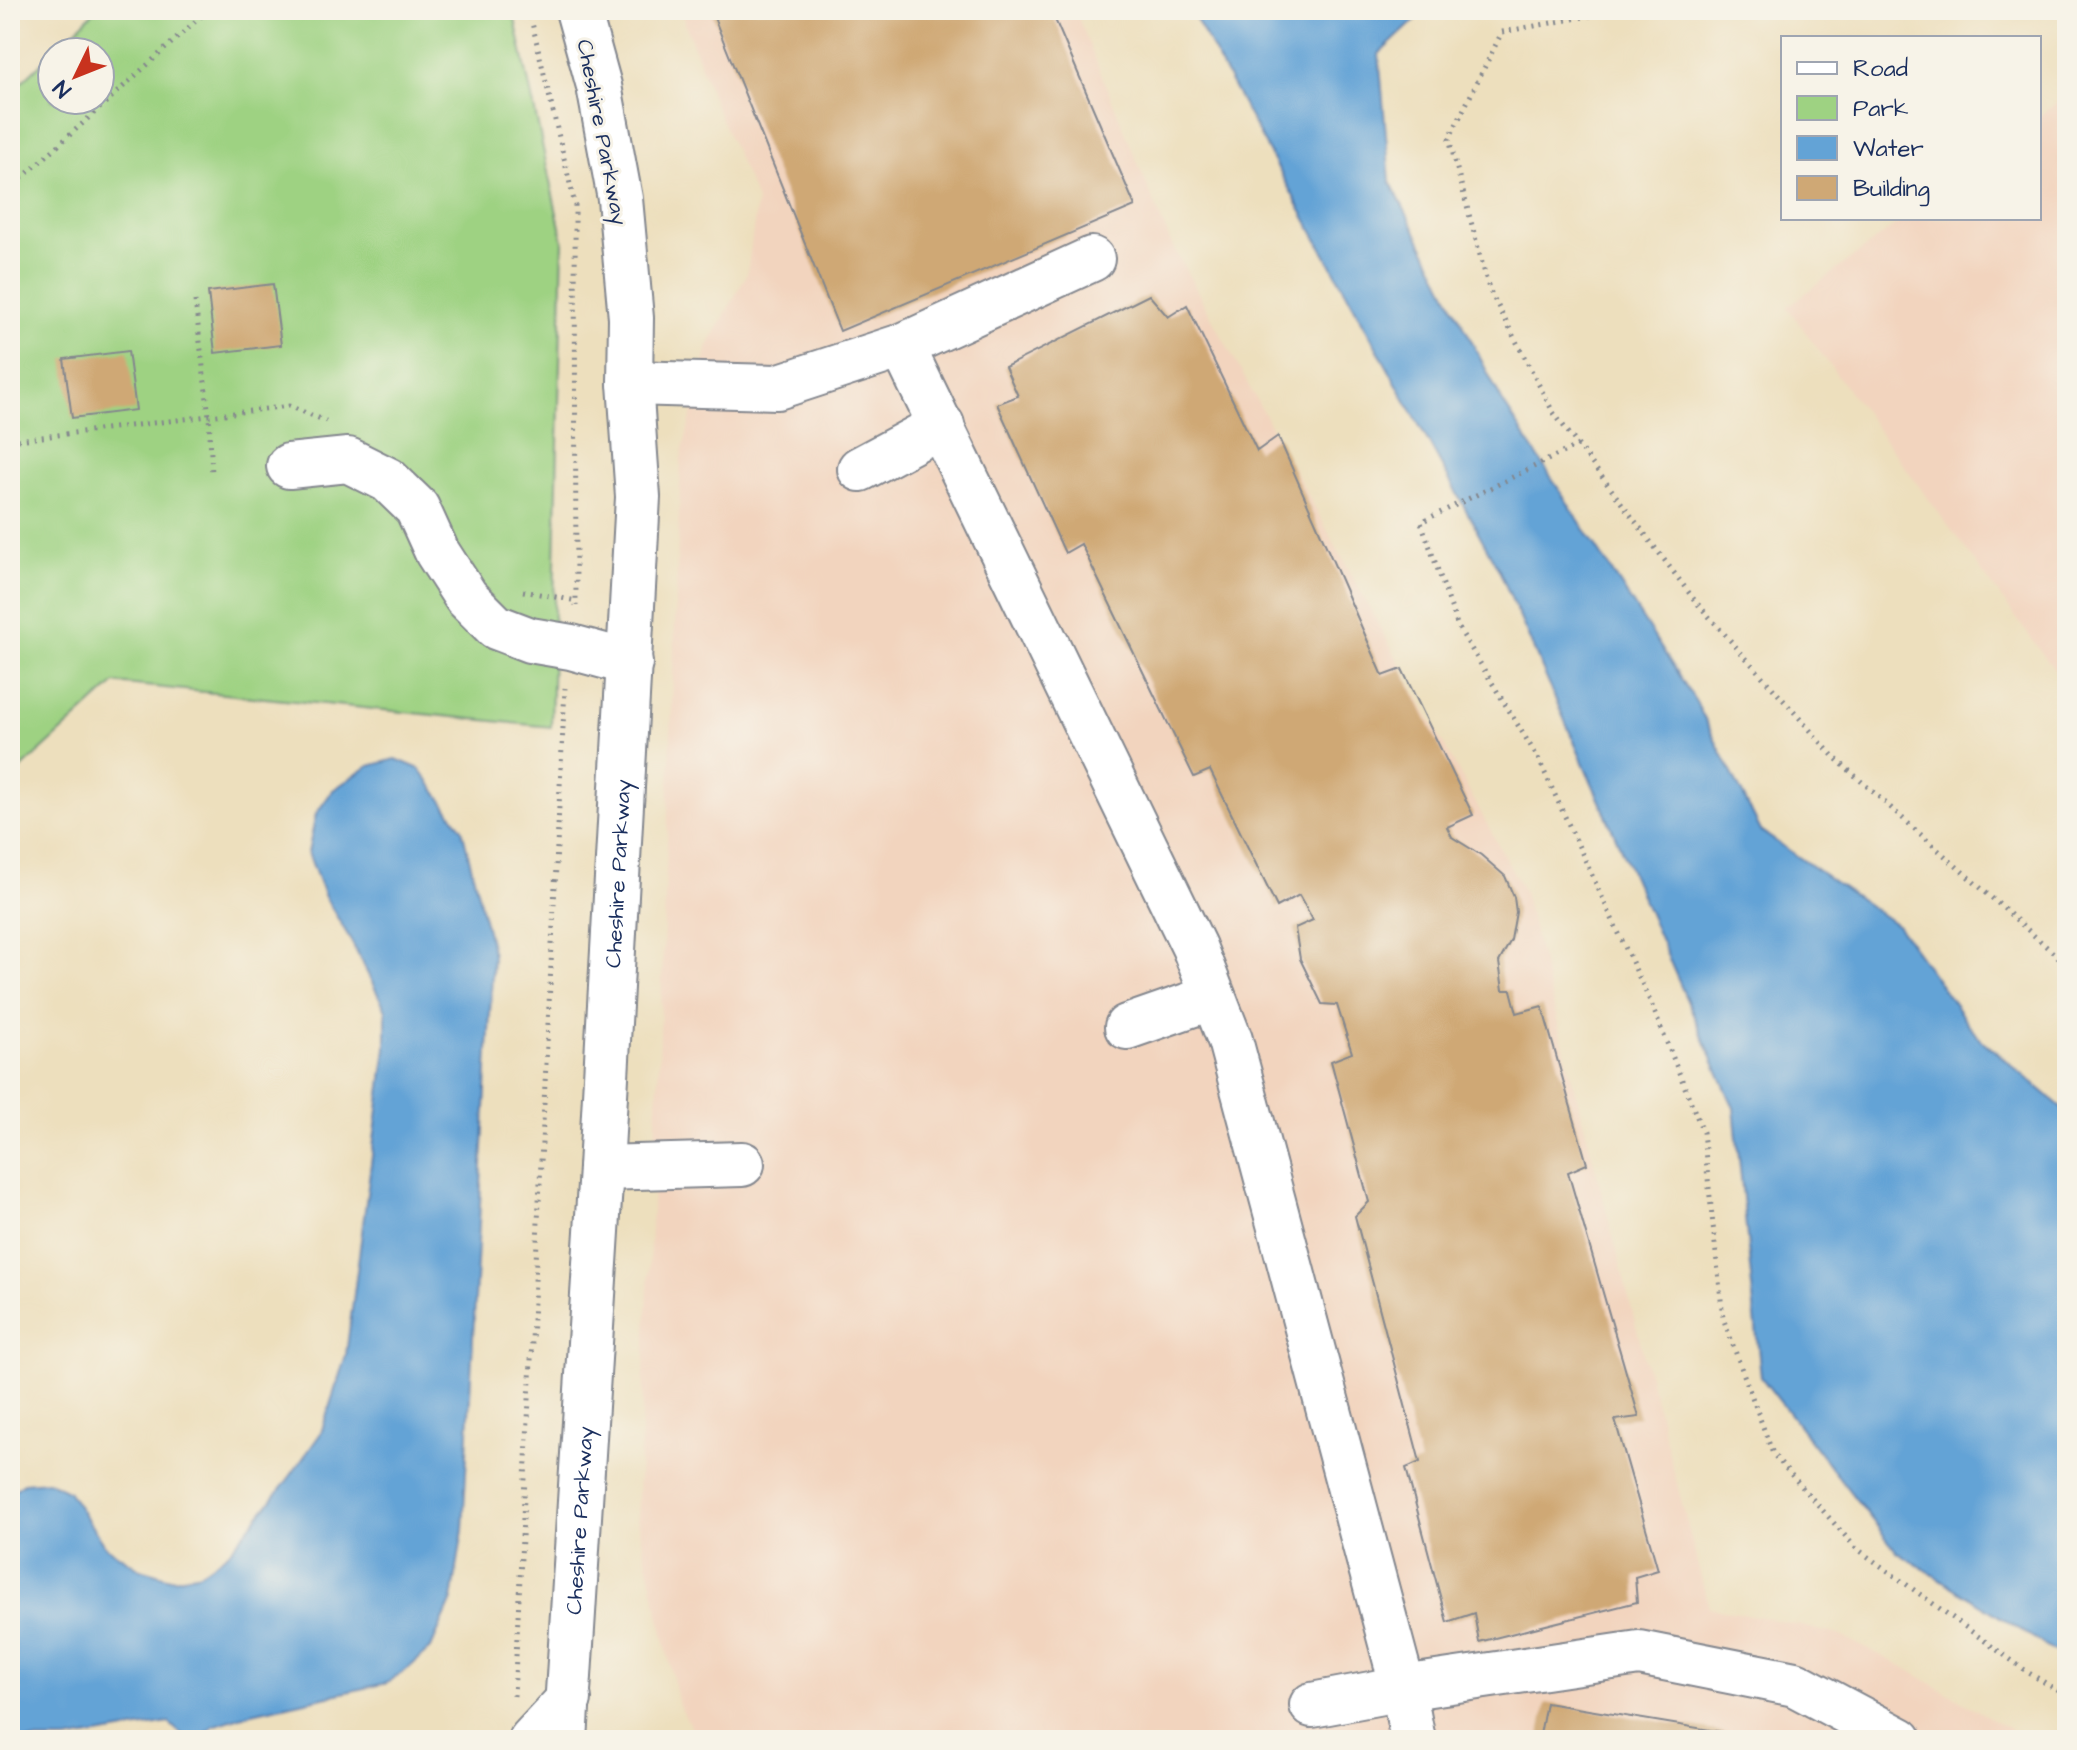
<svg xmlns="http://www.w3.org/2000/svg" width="2077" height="1750" font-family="'Architects Daughter',sans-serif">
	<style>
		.built { fill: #f2d4be }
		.green { fill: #9ed282; stroke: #5c8070; stroke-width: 2 }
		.water { fill: #63a3d6; stroke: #3f699a; stroke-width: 2 }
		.building { fill: #cfa875 }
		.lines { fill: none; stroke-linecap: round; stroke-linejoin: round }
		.minor-casing { stroke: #84878e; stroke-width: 48 }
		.path { stroke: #84878e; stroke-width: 5; stroke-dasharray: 2 6; stroke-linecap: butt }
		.minor { stroke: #fff; stroke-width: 44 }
		.labels { text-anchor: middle; stroke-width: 6; stroke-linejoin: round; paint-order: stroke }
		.street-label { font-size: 22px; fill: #1b2f5e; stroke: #f7f3e8 }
	</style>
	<rect width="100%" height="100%" fill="#f7f3e8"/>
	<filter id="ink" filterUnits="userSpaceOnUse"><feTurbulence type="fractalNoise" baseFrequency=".0125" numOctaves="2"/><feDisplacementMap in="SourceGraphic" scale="16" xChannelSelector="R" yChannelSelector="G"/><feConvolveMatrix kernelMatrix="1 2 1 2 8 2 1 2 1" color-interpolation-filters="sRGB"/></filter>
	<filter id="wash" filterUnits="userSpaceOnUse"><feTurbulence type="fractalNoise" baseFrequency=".006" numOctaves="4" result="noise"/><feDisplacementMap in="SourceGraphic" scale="32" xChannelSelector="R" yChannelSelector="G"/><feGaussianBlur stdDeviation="1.8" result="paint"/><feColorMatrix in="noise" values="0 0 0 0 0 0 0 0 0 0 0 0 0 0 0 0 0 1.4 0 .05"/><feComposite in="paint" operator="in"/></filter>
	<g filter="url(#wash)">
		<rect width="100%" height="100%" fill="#eddfbd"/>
		<path class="built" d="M680,10h395l95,231 354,651 185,716 59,10 71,17 61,30 128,75h-1330l-19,-35 -42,-187 22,-457 22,-603 27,-112 39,-72 10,-73 -42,-96z
			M2067,95v592l-280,-380 118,-89h134v-102z"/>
		<path class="green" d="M96,10h417l50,231 -12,486 -436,-44 -105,96v-686l42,-40v47h48v-48h-47z"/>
		<path class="water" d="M1191,10h235l-47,44 11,127 112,220 194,301 65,129 137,95 79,110 90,76v547l-170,-107 -136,-175 -27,-269 -235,-538z
			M396,759l24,10 42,60 31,126 -30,575 -11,70 -21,48 -21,19 -23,16 -135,30 -39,13 -13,14h-12l-19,-17 -102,17h-57v-247l14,-10 24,-2 20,10 37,55 35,23 34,10 26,-6 28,-20 56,-68 37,-52 25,-78 40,-307v-38l-37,-73 -24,-40 -17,-44 8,-39 17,-24 36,-24z"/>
		<g id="blocks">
			<path class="building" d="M711,10h340l84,196 -295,125z
				M273,284l8,61 -66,8 -7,-61z
				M1149,295l19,22 19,-12 70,146 21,-15 105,240 19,-7 71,146 -26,12 5,10 29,18 24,21 9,21 2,15 -5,28 -12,22 4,28h8l6,23 25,-7 45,158 -19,8 71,245 -24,3 43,150 -23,7 2,25 -158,40 -5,-29 -27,9 -41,-154 14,-6 -65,-246 14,-14 -38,-141 21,-8 -15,-48 -15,-1 -22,-45 -5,-31 18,-8 -14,-25 -22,12 -67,-137 -16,7 -113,-233 -16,9 -68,-149 21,-8 -13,-29z
				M128,351l8,59 -64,8 -8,-59z
				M1546,1703l213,35v2h-220z"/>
		</g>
	</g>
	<g filter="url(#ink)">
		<use href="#blocks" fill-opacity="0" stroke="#84878e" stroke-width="2"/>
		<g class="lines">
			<defs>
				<g id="minor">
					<path d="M902,346l292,601 36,93 173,648 10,52"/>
					<path d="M630,383l147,4 125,-41 190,-87"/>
					<path d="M289,466l59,-6 40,20 29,28 20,44 29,45 30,30 34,13 41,7 59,16"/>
					<path d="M860,469l82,-44"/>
					<path d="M1127,1027l86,-30"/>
					<path d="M601,1168l141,-4"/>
					<path d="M1312,1705l91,-17 236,-35 156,31 105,56"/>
					<path d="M531,1740l38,-41"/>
					<path id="s1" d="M565,1740l36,-572 37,-671 -8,-114 1,-65 -11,-119 -21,-113 -21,-76"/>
				</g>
			</defs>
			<use href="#minor" class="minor-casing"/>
			<path class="path" d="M529,10l46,195 1,401
				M1622,10l-120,22 -53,107 40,150 64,123 143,190 138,155 233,208
				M10,189l198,-179
				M195,301l14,115 3,59
				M10,441l279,-35 37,15
				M1578,445l-157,77 37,105 80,131 112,243 53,131 20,186 50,136 83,94 173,125 38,23
				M523,591l54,10
				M514,1696l51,-1008"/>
			<use href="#minor" class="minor"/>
		</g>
	</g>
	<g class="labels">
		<g class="street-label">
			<text transform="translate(603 132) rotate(79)" y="8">Cheshire Parkway</text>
			<text dy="8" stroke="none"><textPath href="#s1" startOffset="868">Cheshire Parkway</textPath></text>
			<text dy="8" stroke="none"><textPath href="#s1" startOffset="220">Cheshire Parkway</textPath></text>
		</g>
	</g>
	<rect width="2077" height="1750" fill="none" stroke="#f7f3e8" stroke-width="40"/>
	<rect x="1781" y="36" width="260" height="184" fill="#f7f3e8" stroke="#9fa5b1" stroke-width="2"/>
	<rect x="1797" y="62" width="40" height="12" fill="#ffffff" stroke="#9fa5b1" stroke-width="2"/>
	<text x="1853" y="76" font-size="24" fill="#1b2f5e">Road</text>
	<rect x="1797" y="96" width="40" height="24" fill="#9ed282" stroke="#9fa5b1" stroke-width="2"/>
	<text x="1853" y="116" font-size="24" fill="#1b2f5e">Park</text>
	<rect x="1797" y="136" width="40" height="24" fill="#63a3d6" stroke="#9fa5b1" stroke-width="2"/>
	<text x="1853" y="156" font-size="24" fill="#1b2f5e">Water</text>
	<rect x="1797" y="176" width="40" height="24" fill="#cfa875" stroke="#9fa5b1" stroke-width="2"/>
	<text x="1853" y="196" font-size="24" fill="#1b2f5e">Building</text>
	<g transform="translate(76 76) rotate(227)"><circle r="38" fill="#f7f3e8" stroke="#9fa5b1" stroke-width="2"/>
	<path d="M0-6L14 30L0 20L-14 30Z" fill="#c8321e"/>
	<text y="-12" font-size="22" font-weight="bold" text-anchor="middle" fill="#1b2f5e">N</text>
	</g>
</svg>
